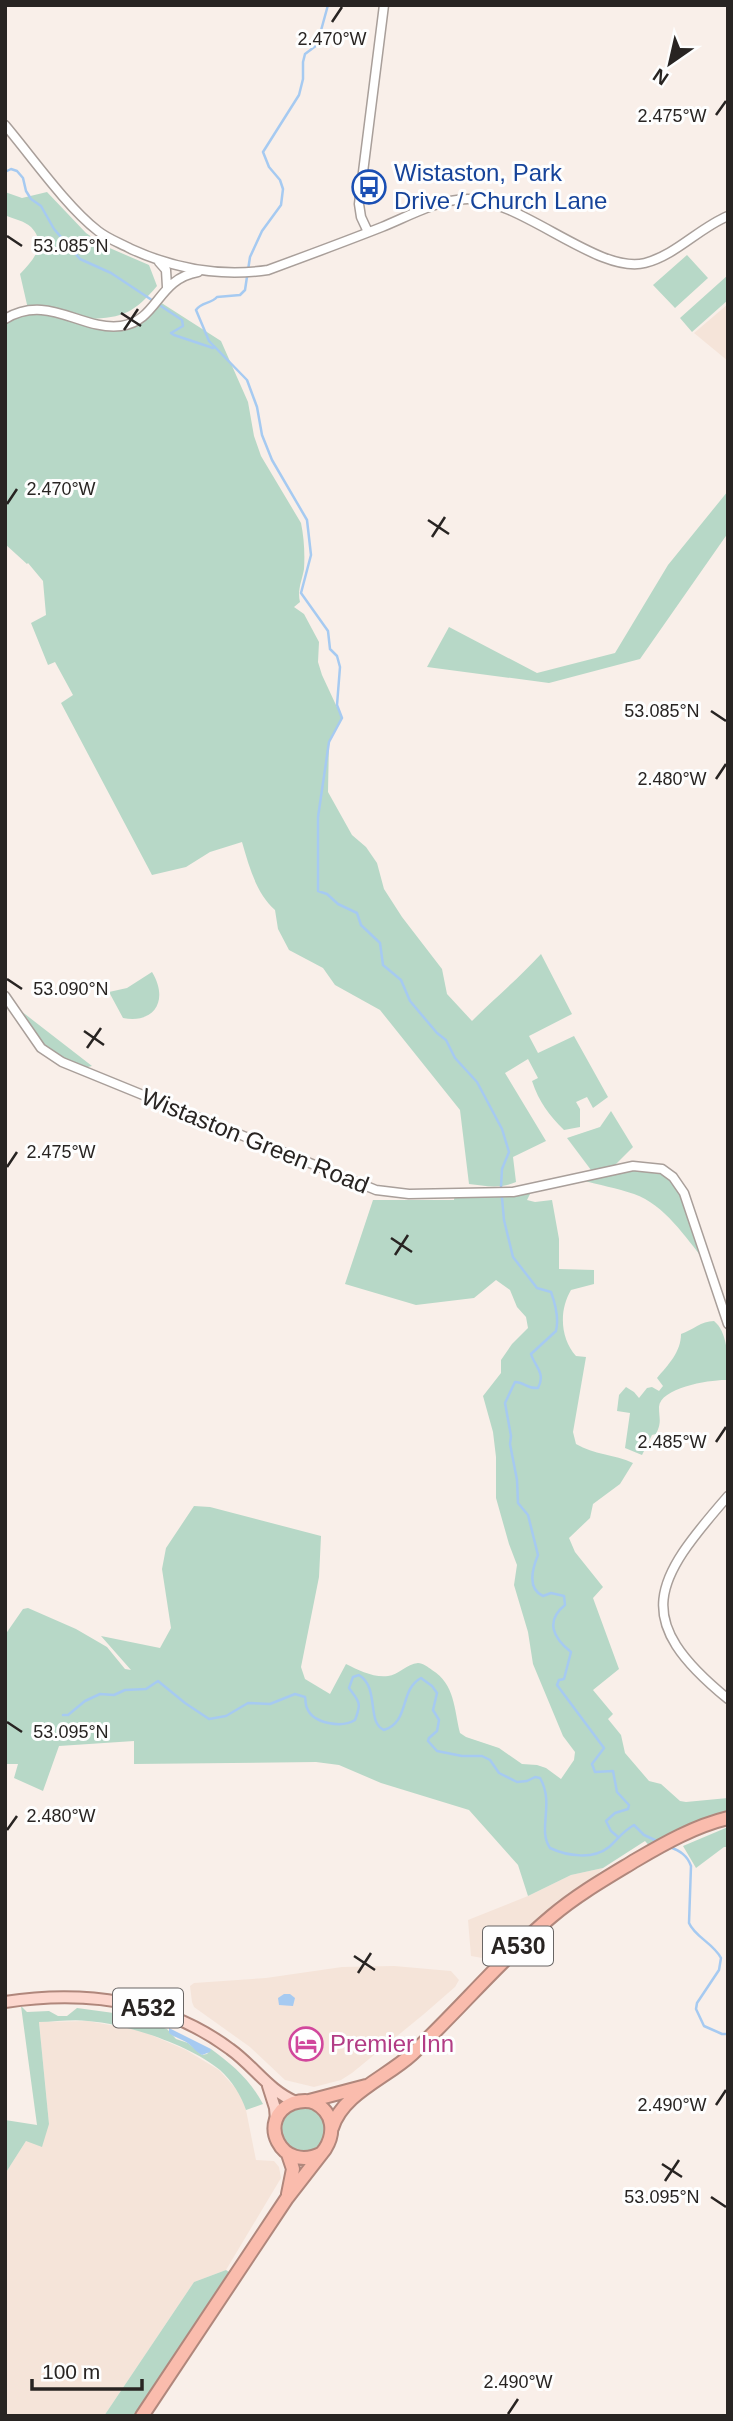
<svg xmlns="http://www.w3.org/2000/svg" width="733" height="2421" font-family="Arial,sans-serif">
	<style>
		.built { fill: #f5e4d9 }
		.green { fill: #b7d8c7 }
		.water { fill: #a6caf1 }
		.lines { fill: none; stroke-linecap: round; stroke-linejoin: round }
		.stream { stroke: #a6caf1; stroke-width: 2.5 }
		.minor-casing { stroke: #a99f9a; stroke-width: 11 }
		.major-casing { stroke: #b0877c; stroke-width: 14 }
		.highway-casing { stroke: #b0877c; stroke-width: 16 }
		.minor { stroke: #fff; stroke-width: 8 }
		.major { stroke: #fcd7ce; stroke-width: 10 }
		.highway { stroke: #fabcad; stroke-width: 12 }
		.ticks { fill: none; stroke: #282422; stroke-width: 2.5 }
		.labels { text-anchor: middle; stroke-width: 6; stroke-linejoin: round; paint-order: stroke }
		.shield { fill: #fefefe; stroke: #686564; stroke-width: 2 }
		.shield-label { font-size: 23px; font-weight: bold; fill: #282422 }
		.transit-label { font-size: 24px; fill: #164399; stroke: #fefefe; text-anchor: start }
		.street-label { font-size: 24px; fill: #282422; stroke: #fefefe }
		.hotel-label { font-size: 24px; fill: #b23c85; stroke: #fefefe; text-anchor: start }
		.ticks-label { font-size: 18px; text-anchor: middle; fill: #282422; stroke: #fefefe; stroke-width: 6; stroke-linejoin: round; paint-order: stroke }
	</style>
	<rect width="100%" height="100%" fill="#f9efe9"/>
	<path class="built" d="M728,304v57l-34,-28z
		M603,1868l-6,7 -40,26 -61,55 -8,3 -17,-3 -3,-36 60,-24 43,-21z
		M394,1966l57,5 8,9 -4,7 -31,27 -72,59 -11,7 -27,7 -29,-7 -35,-33 -56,-40 -2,-5 -2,-16 4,-3 72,-5 76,-11z
		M88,2021l54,10 44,19 33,20 21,23 6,17 10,50 18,1 5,6 2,11 -55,92 -32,12 -90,134h-99v-242l21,-33 23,-17 -10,-102z"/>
	<path class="green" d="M5,192l17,6 25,-6 39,41 19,13 44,19 8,21c-22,26 -34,32 -68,33l-1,3 45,2 27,-22 61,39 27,61 6,34 7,20 40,67c3,14 4,31 3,46 -2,12 -7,21 -4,33l-6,5 10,7 15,28 -1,20 4,13 20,43 -13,24 -1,50 24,43 14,12 11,16 7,26 18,28 40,52 5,25 25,27c23,-23 47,-43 69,-67l31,60 -43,22 9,17 36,-17 34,61 -15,11 -6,-11 -11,5 4,7v18l-16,3c-15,-15 -25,-28 -32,-49l6,-3 -10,-19 -23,14 41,68 -33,16 3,25c-15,7 -31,4 -47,2l-9,-74 -80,-100 -45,-25 -12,-17 -34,-18 -11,-21 -3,-19c-19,-17 -26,-44 -33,-68l-32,10 -24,15 -34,8 -91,-172 12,-8 -18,-33 -7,3 -17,-42 15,-8 -3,-34 -15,-18 -1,1 -22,-20v-225l23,-10 -8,-35c13,-14 28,-29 11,-47 -6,-6 -18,-8 -26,-12z
		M687,255l21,23 -33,30 -22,-23z
		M728,275v25l-36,32 -12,-14z
		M728,491v42l-88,126 -91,24 -122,-16 22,-40 88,46 78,-20 53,-88z
		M152,972c17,28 3,52 -29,46l-14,-26 18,-4z
		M20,1011h1l71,55 -8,2 -31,-15 -11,-10z
		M611,1111l22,36 -18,18 -24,5 -24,-32 33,-11z
		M632,1169c8,1 20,0 28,3 24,9 37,67 45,89 -20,-24 -40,-56 -71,-67 -17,-6 -35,-9 -53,-14z
		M533,1188l-6,12 8,2 17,-2 7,39v30l35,1v14l-23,6c-12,20 -11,48 5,66l10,1 -13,75 3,12c18,11 38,10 57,19l-13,21 -27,20 -3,14 -21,20 6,14 28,35 -10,11 26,71 -26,21 20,24 -5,5 13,16 4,18 24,28 12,3 19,17 6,1 42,-4v20l-75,32 -8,-9 -42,27 -32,7 -43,21 -10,-31 -49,-55 -88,-27 -42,-18 -23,-3 -182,2v-23l-75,5 -16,45 -29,-13 4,-14h-13v-129l18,-26 5,-1 48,21 31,18 18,22 6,1 -30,-34 59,12 11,-20 -9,-59 4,-21 28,-42 16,1 111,29 -2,41 -18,90 4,12 25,15 16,-30c12,6 28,14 42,12 10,-1 19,-12 30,-13 5,0 10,4 14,7 23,14 22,39 28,63l6,4 33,11 23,16 15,1 9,3 15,11 13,-19 1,-8 -12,-16 -30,-72 -5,-32 -14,-47 3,-20 -8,-21 -13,-46v-41l-3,-25 -10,-36 18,-23v-13l11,-16 16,-16 -2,-11 -9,-10 -7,-17 -14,-10 -22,18 -58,7 -71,-21 28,-84h81l1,-8z
		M714,1321c15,12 14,42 14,59 -15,-1 -68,7 -69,27 0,12 3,15 -3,27l-4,1 -10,20 -17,-7 5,-35 -13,-2 2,-16 7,-8 8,5 5,6 8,-10 5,-1 7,4 4,-5 -6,-8c11,-13 24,-26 24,-44 12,-4 20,-13 33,-13z
		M728,1827v20h-4l-28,21 -13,-22z
		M21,2006l6,6 22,-1 9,5h9l10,-8 44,6 46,15 9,10 12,4 14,12 5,-1 4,-5c22,16 39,31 52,55l-17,6c-5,-15 -14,-29 -26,-40 -30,-25 -93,-46 -132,-49 -16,-2 -33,1 -49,1l10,102 -7,23 -16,-6 -21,33v-54l32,5z
		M282 2129a22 22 0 1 1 44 0a22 22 0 1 1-44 0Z
		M226,2270l3,2 -95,144h-30l90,-134z"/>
	<path class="water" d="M284,1994h6l5,4 -2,8 -14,-1 -1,-7z
		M169,2028l42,21 -1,3 -8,3c-6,-3 -8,-7 -13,-11 -6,-5 -14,-6 -20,-11z"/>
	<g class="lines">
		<path class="stream" d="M328,5l-11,40 -12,9 -2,8v17l-4,16 -36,57 6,15 11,13 3,9 -2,16 -19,26 -12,26 -5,33 -5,5 -23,2c-6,7 -16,5 -21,13l13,31 38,39 10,27 5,28 10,25 35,60 4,35 -10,38 27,38 2,18 7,7 3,11 -3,38 5,13 -13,24 -11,75v74l9,3 11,10 19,9 4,12 19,18 3,22 18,15 9,21 27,32 9,7 9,18 22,24 25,47 7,23 -7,17 -1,18 3,33 9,37 24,31 14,4c4,11 8,27 5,39l-25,23c4,13 15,19 7,34 -10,1 -14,-6 -23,-6l-10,21 6,33 -1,8 7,36 1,23 10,12 10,40c-5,12 -12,33 5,41l8,-3 13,3 1,9c-20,16 -12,33 6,47l-7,27 -5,1 -2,5 47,63 -12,16 3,8 18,-1 4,21 12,13 -1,4 -13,4 -9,8 5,10 7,6
			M5,172l6,-3 6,2 6,7 3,13 5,8 10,7 13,23 26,30 31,14 71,47 1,6 -12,7 3,2 39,13
			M63,1715h5l17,-14 15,-7 14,1 11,-5 21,-1 12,-8 27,22 24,16 17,-3 22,-13 22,1 25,-10 10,3c1,4 0,8 2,11 6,16 35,20 48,12 7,-18 4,-18 -6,-32l4,-11 6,-2c21,13 7,47 25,55 26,-8 15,-40 37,-52l11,8 5,7 -4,17 6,10 -2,11 -8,7 -1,3 9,10 25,5h20l8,4 9,13 18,9 10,-1 8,-4 5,1c15,26 -3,51 10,70 17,8 43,12 59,-1 8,-7 14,-16 25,-22l10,10 13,6
			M670,1847c10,4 17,8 21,19l-2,57c6,14 24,20 32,35l-2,12 -22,33 -1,6 8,17 18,8h6"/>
		<defs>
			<path id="minor" d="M5,125c27,32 61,81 93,106 10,8 22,12 33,18 44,20 89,28 137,21 38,-14 76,-28 114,-43 27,-11 57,-28 86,-28 54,1 131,76 177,64 31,-8 54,-35 83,-47
				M368,232l-7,-15 -2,-13 25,-199
				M159,262l7,8 1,17
				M5,319c43,-26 76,12 116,7 37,-5 36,-47 77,-54
				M5,996l36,52 21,14 314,128 33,4 104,-2 120,-26 29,3 11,8 11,16 44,131
				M728,1496c-74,85 -98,123 0,203"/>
			<path id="major" d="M5,2002c79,-12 159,-2 225,47 24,17 39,42 66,53
				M268,2086l7,22 1,12"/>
			<path id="highway" d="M309,2101l57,-15
				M332,2128c11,-35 54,-50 80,-74 48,-45 90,-96 140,-138 26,-22 56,-39 84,-56 29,-17 59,-34 92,-42
				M288,2194l5,-25 -5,-15
				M142,2416l145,-218 38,-49c10,-16 9,-36 -10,-46 -7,-3 -15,-2 -22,0 -38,15 -12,72 29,50"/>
		</defs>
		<use href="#minor" class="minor-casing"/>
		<use href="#major" class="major-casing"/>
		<use href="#highway" class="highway-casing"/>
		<use href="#minor" class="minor"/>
		<use href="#major" class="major"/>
		<use href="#highway" class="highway"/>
	</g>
	<path class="ticks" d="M332,22l10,-15M716,115l10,-14M7,236l15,10M121,313l20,13M124,330l14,-21M7,504l10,-15M428,520l21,14M432,537l13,-20M711,711l15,10M716,779l10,-15M7,979l15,10M84,1031l20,14M87,1048l14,-20M7,1167l10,-15M391,1238l21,14M395,1255l13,-20M716,1442l10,-15M7,1722l15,10M7,1830l10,-14M354,1956l21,14M358,1973l13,-20M716,2105l10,-15M662,2164l20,13M665,2181l14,-21M711,2197l15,10M508,2414l10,-15"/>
	<defs>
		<symbol id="bus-ring" viewBox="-11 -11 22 22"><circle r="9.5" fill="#fefefe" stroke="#1a4fb4" stroke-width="1.5"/><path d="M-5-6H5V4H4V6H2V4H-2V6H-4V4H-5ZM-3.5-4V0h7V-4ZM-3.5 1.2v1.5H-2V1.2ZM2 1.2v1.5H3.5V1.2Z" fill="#1a4fb4"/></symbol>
		<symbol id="hotel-ring" viewBox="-11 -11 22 22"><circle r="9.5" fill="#fefefe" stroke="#d1479c" stroke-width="1.5"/><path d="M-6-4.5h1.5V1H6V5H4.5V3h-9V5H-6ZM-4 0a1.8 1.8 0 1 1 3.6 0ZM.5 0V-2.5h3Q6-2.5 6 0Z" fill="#d1479c"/></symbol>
	</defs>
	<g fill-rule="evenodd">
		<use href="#bus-ring" x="350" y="168" width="38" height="38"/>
		<use href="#hotel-ring" x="287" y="2025" width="38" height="38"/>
	</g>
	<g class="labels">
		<g class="shield">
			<rect x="483" y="1926.5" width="70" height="39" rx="5"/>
			<rect x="113" y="1988.5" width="70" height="39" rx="5"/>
		</g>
		<g class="shield-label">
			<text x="518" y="1954">A530</text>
			<text x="148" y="2016">A532</text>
		</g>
		<g class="transit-label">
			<text x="394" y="181">Wistaston, Park<tspan x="394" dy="28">Drive / Church Lane</tspan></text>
		</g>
		<g class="street-label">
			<text transform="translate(255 1141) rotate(22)" y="8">Wistaston Green Road</text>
		</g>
		<g class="hotel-label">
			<text x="330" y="2052">Premier Inn</text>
		</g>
	</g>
	<g class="ticks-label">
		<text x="332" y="45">2.470°W</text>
		<text x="672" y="122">2.475°W</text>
		<text x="71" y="252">53.085°N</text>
		<text x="61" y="495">2.470°W</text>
		<text x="662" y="717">53.085°N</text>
		<text x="672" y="785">2.480°W</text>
		<text x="71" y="995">53.090°N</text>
		<text x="61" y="1158">2.475°W</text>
		<text x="672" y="1448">2.485°W</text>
		<text x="71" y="1738">53.095°N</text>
		<text x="61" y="1822">2.480°W</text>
		<text x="672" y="2111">2.490°W</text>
		<text x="662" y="2203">53.095°N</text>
		<text x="518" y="2388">2.490°W</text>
	</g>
	<rect width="733" height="2421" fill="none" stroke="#282422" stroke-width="14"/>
	<g transform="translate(670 63) rotate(214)" stroke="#fefefe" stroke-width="5" paint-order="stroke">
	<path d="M0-5L12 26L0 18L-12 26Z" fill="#282422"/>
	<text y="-10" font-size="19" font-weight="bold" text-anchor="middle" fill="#282422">N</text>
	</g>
	<path d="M32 2379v10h110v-10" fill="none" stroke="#282422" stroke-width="3.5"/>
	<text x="42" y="2379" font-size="21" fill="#282422" stroke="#fefefe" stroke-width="5" paint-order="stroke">100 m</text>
</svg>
